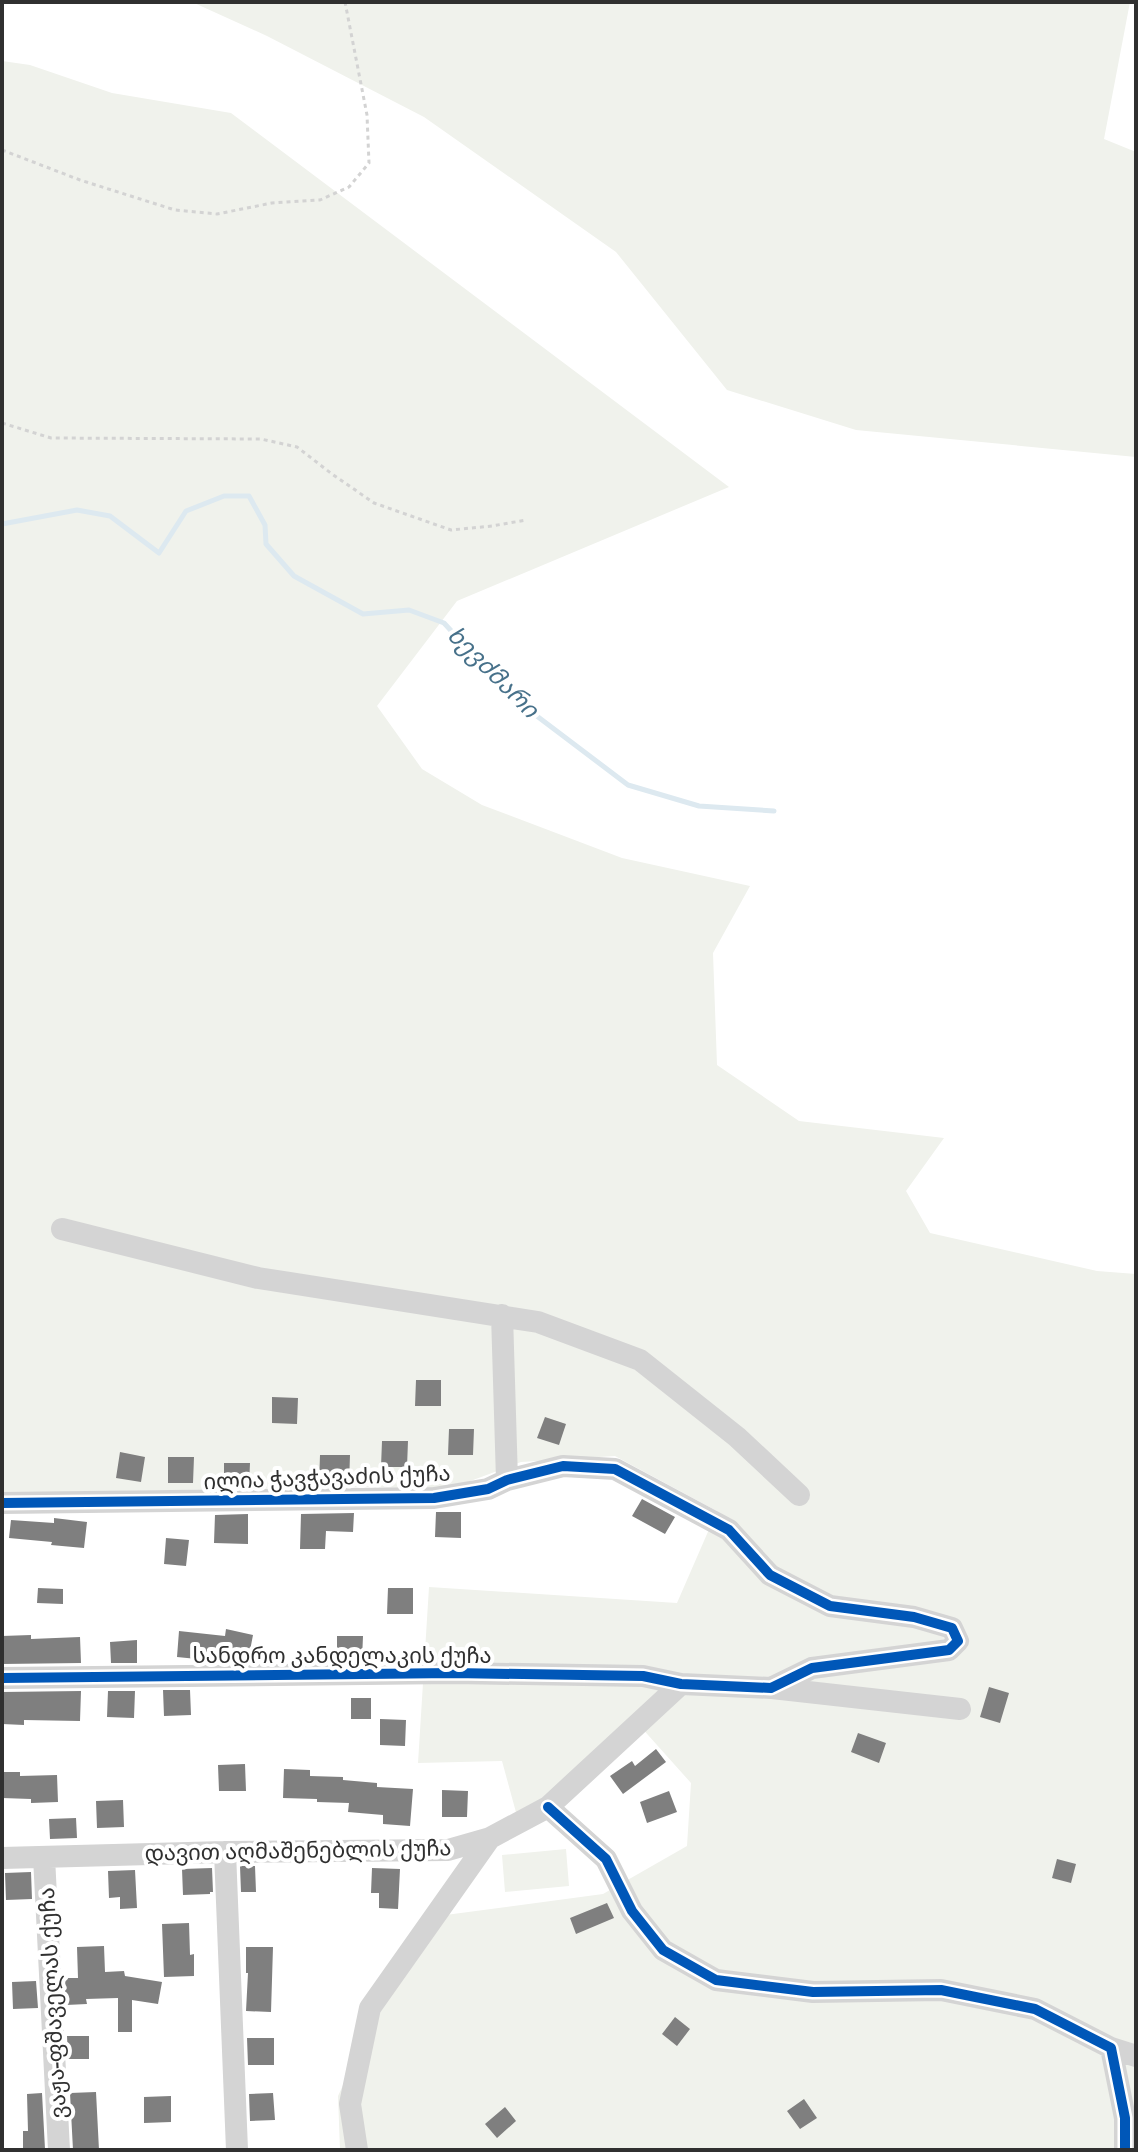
<svg xmlns="http://www.w3.org/2000/svg" width="1138" height="2152" font-family="'Archivo Narrow','Noto Sans Georgian',sans-serif">
	<style>
		.green { fill: #f0f2ec }
		.lines { fill: none; stroke-linecap: round; stroke-linejoin: round }
		.stream { stroke: #dde9f0; stroke-width: 5 }
		.building { fill: #7f7f7f }
		.path { stroke: #d3d3d3; stroke-width: 3; stroke-dasharray: 4 4; stroke-linecap: butt }
		.minor { stroke: #d4d4d4; stroke-width: 22 }
		.cycleway-casing { stroke: #fff; stroke-width: 15 }
		.cycleway { stroke: #0057b8; stroke-width: 10 }
		.labels { text-anchor: middle; stroke-width: 8; stroke-linejoin: round; paint-order: stroke }
		.street-label { font-size: 22px; fill: #303030; stroke: #fff }
		.water-label { font-size: 24px; font-style: italic; fill: #47718a; stroke: #fff }
	</style>
	<rect width="100%" height="100%" fill="#fff"/>
	<path class="green" d="M192,2h938l-26,137 32,13v305l-280,-27 -129,-40 -111,-138 -192,-135 -157,-81z
		M2,61l28,4 82,28 119,20 498,374 -272,114 -80,105 45,63 60,36 140,53 128,28 -37,67 4,112 82,56 145,17 -38,53 24,42 167,38 39,3v876h-796l-2,-54 46,-99 54,-81 165,-22 84,-48 4,-63 -60,-67 -82,85 -32,15 -15,-55 -84,2 11,-176 248,16 40,-92 -102,-55 -94,6 -72,27 -81,-2 -366,6z
		M566,1849l3,37 -64,6 -3,-37z"/>
	<g class="lines">
		<path class="stream" d="M2,524l75,-14 33,6 49,37 27,-42 38,-15h25l16,29 1,19 28,32 69,38 46,-4 35,13 69,75 115,87 71,21 75,5"/>
	</g>
	<path class="building" d="M416,1380h25v26h-26z
		M272,1397l26,1 -1,26 -25,-1z
		M545,1417l21,7 -7,21 -22,-7z
		M449,1429h25l-1,26h-25z
		M382,1441h26l-1,26h-26z
		M120,1452l25,5 -4,25 -25,-4z
		M320,1455h30l-1,30h-30z
		M168,1457h26l-1,26h-25z
		M224,1463h26l-1,23h-25z
		M642,1499l33,18 -10,17 -33,-18z
		M436,1512h25v26l-26,-1z
		M354,1513l-1,19 -27,-1 -1,18h-25l1,-35z
		M248,1514v30l-34,-1 1,-28z
		M54,1518l33,4 -3,26 -33,-3 1,-3 -43,-4 2,-18 43,3z
		M166,1538l23,2 -3,26 -22,-2z
		M38,1588l25,1v15l-26,-1z
		M388,1588h25v26h-26z
		M226,1629l27,6 -5,26 -50,-10 -1,8 -20,-2 2,-26 46,5z
		M31,1635v4l49,-2 1,26 -79,1v-28z
		M337,1636h26l-1,24h-25z
		M137,1640v23h-26l-1,-21z
		M989,1687l20,6 -9,30 -20,-6z
		M163,1690h27l1,25 -27,1z
		M81,1691l-1,30 -56,-1v5l-22,-1v-32z
		M108,1691h27l-1,27 -27,-1z
		M351,1698h20v21h-20z
		M380,1719l26,1 -1,26 -25,-1z
		M858,1733l28,10 -7,20 -28,-11z
		M656,1749l10,13 -43,32 -13,-18 22,-15 3,5z
		M245,1764l1,27h-27l-1,-26z
		M284,1769l26,1v6l33,1v3l34,3v4l36,2 -3,37 -27,-2v-9l-35,-3 1,-9 -32,-1v-3l-34,-1z
		M2,1772h18v4l37,-1 1,27 -27,1v-4l-29,-1z
		M442,1790l26,1 -1,26h-25z
		M669,1791l8,21 -30,11 -7,-21z
		M123,1800l1,27 -27,1 -1,-27z
		M76,1818l1,20 -27,1 -1,-20z
		M1057,1859l19,5 -5,19 -19,-5z
		M240,1866h15l1,26h-15z
		M212,1868l1,24h-3v2l-27,1 -1,-26z
		M372,1868l28,1 -2,40 -19,-1v-15h-8z
		M135,1870l2,38 -17,1v-12l-11,1 -1,-27z
		M31,1872l1,27 -26,1 -1,-27z
		M607,1903l7,15 -38,16 -6,-16z
		M189,1923l1,32 4,-1v22l-30,1 -2,-53z
		M104,1946l1,26 19,-1 1,5 37,6 -4,22 -26,-4v32h-14v-34l-32,1 1,5 -21,1 -2,-27h14l-1,-31z
		M246,1947h27l-2,65 -25,-1 2,-38h-2z
		M36,1981l2,27 -25,1 -1,-27z
		M675,2017l15,12 -13,17 -15,-12z
		M67,2036h22v23h-21z
		M247,2038h27v27h-26z
		M96,2092l3,58h-26l-3,-57z
		M42,2093l3,56h-22v-18h5l-1,-37z
		M273,2093l2,27 -25,1 -1,-27z
		M171,2096v26l-27,1v-26z
		M804,2099l13,19 -17,11 -13,-18z
		M505,2107l11,14 -19,17 -12,-14z"/>
	<g class="lines">
		<path class="path" d="M2,150l78,30 95,30 42,4 55,-11 48,-3 29,-13 20,-24 -2,-48 -22,-113
			M2,423l49,15 210,1 36,8 35,27 42,29 77,27 41,-4 34,-6"/>
		<path class="minor" d="M62,1229l196,49 280,44 102,38 97,77 62,58
			M502,1315l5,165
			M2,1503l432,-5 54,-9 19,-9 56,-14 52,3 114,61 41,45 60,31 84,11 38,11 6,13 -9,9 -137,18 -41,20 -90,-4 -38,-8 -189,-3 -452,5
			M772,1688l188,21
			M548,1807l58,52 26,52 31,39 53,30 97,12 128,-2 94,19 76,39 14,70v32
			M225,1852l12,298
			M44,1857l15,293
			M2,1858l223,-6 223,-2 42,-12 58,-31 133,-123
			M1111,2048l25,8
			M357,2150l-7,-46 20,-96 120,-170"/>
		<defs>
			<path id="cycleway" d="M2,1503l432,-5 54,-9 19,-9 56,-14 52,3 114,61 41,45 60,31 84,11 38,11 6,13 -9,9 -137,18 -41,20 -90,-4 -38,-8 -189,-3 -452,5
				M548,1807l58,52 26,52 31,39 53,30 97,12 128,-2 94,19 76,39 14,70v32"/>
		</defs>
		<use href="#cycleway" class="cycleway-casing"/>
		<use href="#cycleway" class="cycleway"/>
	</g>
	<g class="labels">
		<g class="street-label">
			<text transform="translate(327 1477) rotate(-2)" y="8">ილია ჭავჭავაძის ქუჩა</text>
			<text x="342" y="1663">სანდრო კანდელაკის ქუჩა</text>
			<text transform="translate(298 1850) rotate(-1)" y="8">დავით აღმაშენებლის ქუჩა</text>
			<text transform="translate(52 2003) rotate(-93)" y="8">ვაჟა-ფშაველას ქუჩა</text>
		</g>
		<g class="water-label">
			<text transform="translate(493 672) rotate(45)" y="8">ხევძმარი</text>
		</g>
	</g>
	<rect width="1138" height="2152" fill="none" stroke="#303030" stroke-width="8"/>
</svg>
